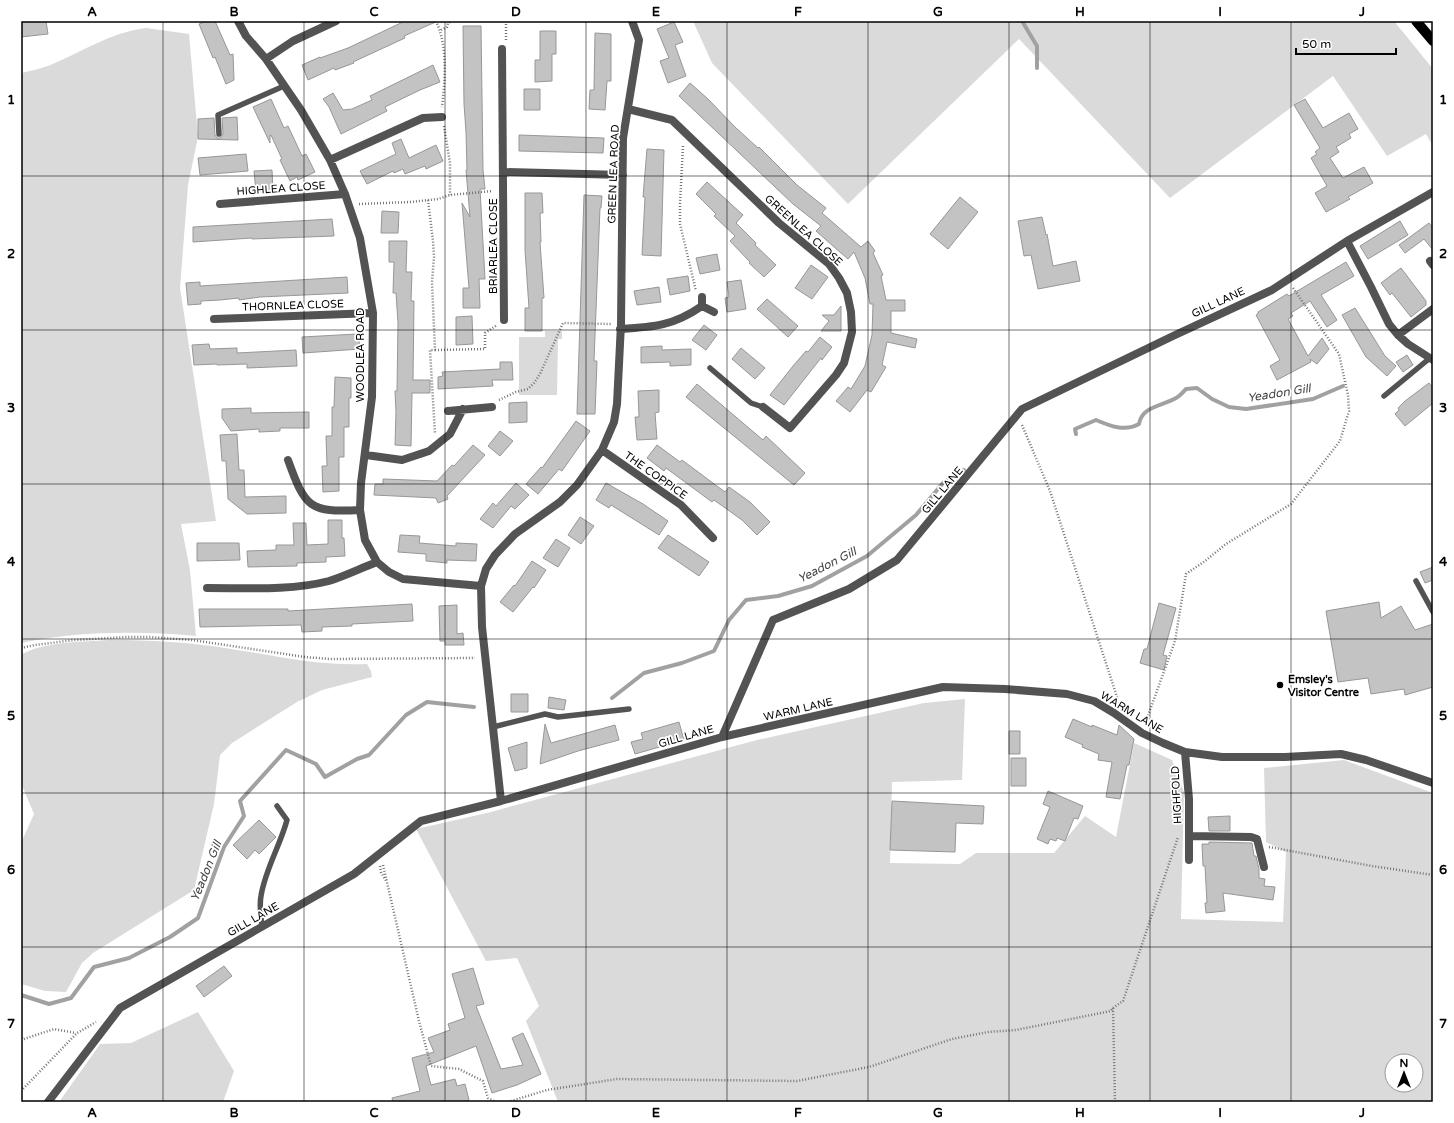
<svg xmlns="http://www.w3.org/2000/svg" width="1454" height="1123" font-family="'Varela Round',sans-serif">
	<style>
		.green { fill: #dadada; fill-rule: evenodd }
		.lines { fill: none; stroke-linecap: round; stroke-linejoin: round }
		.stream { stroke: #a1a1a1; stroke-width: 4 }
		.building { fill: #c3c3c3; stroke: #979797 }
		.path { stroke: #757575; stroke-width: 2.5; stroke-dasharray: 1 2; stroke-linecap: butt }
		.service { stroke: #535353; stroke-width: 5.5 }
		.minor { stroke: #535353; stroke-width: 8 }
		.primary { stroke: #000; stroke-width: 10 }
		.grid { fill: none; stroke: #000; stroke-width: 1; stroke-opacity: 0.55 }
		.poi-dot { fill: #000; stroke: #fff; stroke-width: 1.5 }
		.labels { text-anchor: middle; stroke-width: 3.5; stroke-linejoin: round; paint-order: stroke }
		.street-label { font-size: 11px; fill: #000; stroke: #fff }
		.poi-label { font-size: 11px; font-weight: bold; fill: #000; stroke: #fff; text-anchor: start }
		.water-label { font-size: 12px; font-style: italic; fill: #424242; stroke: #fff }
		.neatline { fill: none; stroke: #000; stroke-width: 1.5 }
		.grid-label { font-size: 13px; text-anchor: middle; font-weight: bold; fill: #000 }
	</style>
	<rect width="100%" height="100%" fill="#fff"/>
	<path class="green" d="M693,21h701l39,48v77l-7,-12 -39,22 -54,-80 -163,122 -151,-159 -171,165 -136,-141z
		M146,28l43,6 9,103 -10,48 -8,103 36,233 -35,3 9,46 6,66c-57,-5 -118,-5 -175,7v-570c9,-2 18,-4 27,-7 32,-13 63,-34 98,-38z
		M545,331h17v8h-4l-1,56h-38v-58h26z
		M109,640c41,0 81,2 122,9 46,7 89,17 136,15l4,7 1,6 -50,13 -25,12 -65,41 -12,12 -6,49 -20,86 -101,63 -11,10 -16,29 -21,-1 -24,-7v-141l13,-29 -13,-31v-128c23,-14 62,-13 88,-15z
		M965,699l-3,81 -70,2 -2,81 70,1 16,-11h78l31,-37 31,21 18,-94 38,17 12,32 -3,127 102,3 3,-70 -20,-10 -2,-74 80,-8 89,33v309h-875l-32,-81 13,-15 -22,-48 -31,3 -70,-132 71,-16 270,-73 167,-37zM1392,1061h24v24h-24z
		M198,1012l36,59 -11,31h-164l41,-58 31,-1z"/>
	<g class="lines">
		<path class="stream" d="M1022,21l15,25v22
			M1076,434l-1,-5 21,-9c14,6 29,12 43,4 3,-18 24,-18 37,-26 4,-2 7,-6 10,-9l11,-1 15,11 17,8 17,2 67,-10 30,-13
			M612,698l32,-25 38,-10 32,-12 15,-31 17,-20 32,-4 34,-10 55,-30 49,-41 27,-32 21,-13
			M21,995l28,9 22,-6 23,-31 35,-9 41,-21 28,-19 26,-71 20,-31 -4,-15 46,-51 30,14 9,13 32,-18 12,-4 37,-40 21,-13 47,5"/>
	</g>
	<path class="building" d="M21,21h25l2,13 -27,3z
		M207,21h8l15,34 3,-1 1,26 -8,4 -11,-27 -2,1 -14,-34z
		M405,21h33l-34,15 1,2 -52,24 1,1 -19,7 -1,-2 -26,12 -6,-15 18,-8v1l28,-10z
		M674,22l9,20 -8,3 11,31 -18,7 -8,-22 9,-3 -12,-29z
		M463,26h18l2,144 2,19h-5l5,90h-6l1,29h-17v-20h6l-7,-85 8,14 -4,-47h1l-1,-38 -2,-28z
		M540,31h16v23h-4v27l-17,1v-22h5z
		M595,33l16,1v47h-4l-2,29 -16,-1 1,-19h4z
		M433,65l7,17 -20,8 -35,17 2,4 -46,23 -12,-27 -6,-8 10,-6 10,17 9,-1 20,-9 -2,-4z
		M690,83l18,16 27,28 23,21 1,-1 38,38 29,23 -4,5 39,34 7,-6 7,10 -2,2 10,22 -2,1 5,24h19v11h-14v22l26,6 -2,9 -28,-6 -5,23 4,2 -15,25 -4,-2 -17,22 -14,-11 12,-14 3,2 14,-23 7,-31 1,-31h-3l-5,-26 -11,-26 -6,7 -15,-13 -17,-15 5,-5 -28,-22 -114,-108z
		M524,89h16v21h-16z
		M271,99l13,29 4,-2 14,30 4,-2 9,18 -17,8 -1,-3 -7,4 -10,-21 2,-1 -11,-24h-1v8l-17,-36z
		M1305,99l18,29 26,-15 9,16 -9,5 2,4 -15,9 3,5 -9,6 13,20 21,-11 9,16 -25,14 2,2 -24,13 -11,-19 12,-7 -16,-28 6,-4 -2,-2 5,-4 -26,-43z
		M237,117l1,23 -40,-1v-20l16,-1 1,17 2,3h3l3,-4 -1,-16z
		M519,135l85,3 -1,15 -84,-2z
		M401,139l8,19 27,-13 7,16 -17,8 -1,-3 -20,8 -2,-5 -9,4 -1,-2 -26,13 -7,-13 36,-17 -4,-11z
		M647,149l17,1 -3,106 -19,-1 3,-58h-2z
		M246,154l2,17 -48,4 -2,-17z
		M272,170l1,21 -17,1 -2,-21z
		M707,182l36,33 -7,8 20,20 -1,2 21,20 -12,12 -15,-14 1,-1 -20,-21 5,-5 -21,-20 2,-2 -20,-20z
		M525,193h17l1,20h-3l1,29h-1l4,56h-2v33h-17v-23h4l-4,-58z
		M584,195l18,1 -1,12h-1l-6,153h3l-2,53h-18z
		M960,197l18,15 -30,37 -18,-15z
		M382,211l17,1 -1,21h-17z
		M1042,217l4,18 1,-1 6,32 23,-5 4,20 -42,8 -7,-34 -7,1 -6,-35z
		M332,219l2,17 -82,3v-1l-59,4v-15z
		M1400,221l8,14 -40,24 -8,-13z
		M1429,223l4,5v22l-9,-11 -19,14 -6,-8z
		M389,241h18l-1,31h6l-1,29h3l-1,79h17v13h-18l-1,53 -16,-1 1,-33 -1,-21h2l1,-68 -2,-30h-3l1,-31h-5z
		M717,254l3,16 -20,4 -4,-16z
		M1346,262l8,14 -33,19 16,25 -10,7 -17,-26 -19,12 2,3 -5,3 20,37 14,-18 7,11 -12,15 -7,-5 1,3 -34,18 -7,-14 10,-6 -24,-45 2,-1v-2l29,-18 2,2z
		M811,265l17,12 -16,22 -17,-11z
		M1401,268l25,33v4l-15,12 -19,-24 -2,2 -9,-12z
		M688,276l2,15 -20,4 -3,-16z
		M347,277l1,16 -88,4 -21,3v-2l-19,2 -19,1v3l-13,1 -2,-22 14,-1v4z
		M741,280l5,29 -19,3 -2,-14 4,-1 -2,-15z
		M659,287l2,15 -24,3 -3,-14z
		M767,299l31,27 -10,11 -31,-28z
		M841,306v25h-20l8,-10 -7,-6h12z
		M1355,308l30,48 11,10 -9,10 -21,-19 -24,-42z
		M472,316l1,28 -17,1v-28z
		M704,325l13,10 -11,15 -14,-10z
		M357,334v5h2l1,10 -57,4 -1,-16z
		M820,337l12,10 -10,13 -1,-2 -37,47 -14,-10 23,-29 13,-15 2,1z
		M209,344l1,5 27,-1v5l59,-3 1,16 -50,2v-4l-30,1v-1l-23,1 -2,-20z
		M662,346v4l29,-1v16l-21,1v-4l-29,1v-16z
		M741,348l24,20 -10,11 -23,-20z
		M1407,355l6,10 -10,7 -7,-10z
		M500,362h12l1,18h-21l1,6 -55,3v-12l5,-1 -1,-4 58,-3z
		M335,377l16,1v20h-2v29h-5v30h-5v34l-16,1 -1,-26h5l-1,-30h6v-29h2z
		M1429,383l4,5v15l-28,23 -10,-12 4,-4 -1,-2 7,-7z
		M697,384l66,56 3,-4 39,37 -11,12 -108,-88z
		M659,390v22l-4,1 2,26 -20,1 -2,-23h4l-1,-26z
		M527,402v20l-18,1v-20z
		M251,408v5l58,-1v16h-29v3l-21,1v-3l-28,2 -9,-13v-9z
		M576,421l14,10 -28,40 -3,-2 -21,25 -12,-10 15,-17 1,1z
		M500,431l13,10 -13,15 -12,-10z
		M237,434l2,36h5l1,27 41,-1v17l-39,1 -19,-15 -2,-38h-4l-2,-26z
		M473,445l12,10 -38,41 1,3 -10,4 -2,-5 -62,-3 1,-11h8v-5l54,2 15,-16 2,1z
		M657,445l23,17 2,-2 43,32 4,-5 21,15 20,20 -13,13 -15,-15 -28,-20 -2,2 -46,-34 -2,3 -17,-13z
		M516,483l13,12 -14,14 -4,-3 -18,22 -13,-9 13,-16 3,3z
		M606,483l37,21 25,17 -9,14 -48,-30 -2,3 -13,-8z
		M580,517l14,9 -13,18 -13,-9z
		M328,520h14v18h2l1,18 -19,1v5l-29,1v3l-49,1 -1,-16 29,-1v-5h18l-1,-22h13l1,22 21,-1z
		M400,535l20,1 -1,7 37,3v-3l21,1 -1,17 -29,-1v3l-21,-2v-7l-28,-2z
		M668,535l41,27 -10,14 -41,-28z
		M556,539l14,9 -12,19 -15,-9z
		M197,543h42l1,17 -43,1z
		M532,561l14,9 -12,18 -1,-1 -20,25 -13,-10 14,-17 1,1z
		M1433,567v13l-8,3 -5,-11z
		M1379,602l2,16 20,-12 14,24 18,-6v63l-28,8 -1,-6 -33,5 -3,-16 -30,4 -12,-71z
		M1159,603l17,5 -13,47 4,1 -3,14 -24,-7 4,-14h3z
		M412,604l1,17 -61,3v2l-30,1v4l-20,1 -1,-7 -101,2 -1,-18h89v2z
		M457,605v29l6,-1 1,12h-19v-4h-5l-1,-35z
		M511,694h17v18h-17z
		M549,697l17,3 -2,10 -16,-2z
		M1073,719l19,8v-2l25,10 2,-10 15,14 -5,26h-2l-7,34 -14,-2 6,-35 -14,-2 1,-6 -17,-7 1,-2 -18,-8z
		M679,722l5,18 -49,14 -4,-12 12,-3 -2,-6z
		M545,724l6,19 64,-18 4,15 -41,11 -38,13z
		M1009,731h11v23h-11z
		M527,742v26l-12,3 -7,-23z
		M1011,758h15v28h-15z
		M1048,791l35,15 -5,13 -4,-1 -9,23 -8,-3 -1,3 -6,-2 -2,5 -11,-5 13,-32 -7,-3z
		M892,801l92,5 -1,18 -27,-1 -1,29 -65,-2z
		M1230,816v15h-21l-1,-14z
		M259,820l17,17 -17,17 -4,-4 -8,9 -14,-14z
		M1209,842l43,1 2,13h2l3,13v9l6,1 -1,7 11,1 -2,13 -50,-7 2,18 -19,2 -1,-10h2l-2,-37h-2l-1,-22h7z
		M224,966l8,10 -28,21 -8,-11z
		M473,968l11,36 -8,2 25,63 22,-4 -11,-27 11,-5 18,41 -24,11 -25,8 -16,-47 -50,20 5,19 24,-6 2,7 8,-2 4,16 -6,2h-70l-1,-4 28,-7 -8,-33 22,-6 -6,-14 22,-8 -2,-6 17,-6 -13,-44z"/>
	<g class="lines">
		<path class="path" d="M436,21c12,26 9,58 6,86
			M441,30l6,-3 1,-4 4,-2
			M506,40v-19
			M444,126l6,37v32
			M683,146l-3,57v21l16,67
			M428,200l5,41 1,16 -2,25 3,68h-5l5,84
			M359,204l52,-2 27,-3 12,-4 43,-4
			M435,350l50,-1v-16l12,-8
			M499,400l17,-8 12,-3 6,-6 6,-9 23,-51 49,1
			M1022,425l28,66 67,206 -1,6
			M21,648l14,-3 39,-5 53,-3h23l42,3 113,17 25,2 145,-1
			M1145,724l30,-83 11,-67 19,-13 21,-17 65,-40 49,-63 9,-30 -1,-16 -9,-41 -46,-66
			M1269,847l103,19 61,9
			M383,865l36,156 12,45 28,3 24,12 5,17 8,4
			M380,866l1,6 5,9
			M1113,1008l10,-7 55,-164
			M21,1040l33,-11 22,4
			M21,1091l56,-58 19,-11
			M508,1102l39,-12 70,-11 180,2 72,-14 83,-28 36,-7 28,-2 95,-19 2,-3 2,94"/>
		<path class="service" d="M219,134l-1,-19 66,-29
			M710,368l41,35 12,4
			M1384,396l46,-38
			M1416,581l17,31
			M493,727l52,-13 13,3 71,-8
			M262,927c-1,-10 -3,-21 -1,-31 4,-26 19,-50 26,-76l-10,-14"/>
		<path class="minor" d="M238,21l8,15 20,23 35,51 29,50 15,34 15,44 13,75 -1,84 -11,86 -1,27 5,30 12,22 12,10 14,7 78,7
			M502,49l2,271
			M266,59l27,-18 43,-20
			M628,109l44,11 107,103 50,41 10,14 8,15 4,19 1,20 -8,31 -8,12 -46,53 -27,-21
			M330,160l93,-42 19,-1
			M504,172l119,3
			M220,204l125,-10
			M1347,241l24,46 18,37 9,11 10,9 25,16
			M1430,261l3,4
			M702,306l12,6
			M214,319l159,-6
			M620,329c34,-2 53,-3 82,-23v-9
			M1398,335l35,-26
			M448,411l44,-4
			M602,450l79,55 32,33
			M366,455l36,5 27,-9 21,-17 13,-25
			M288,460c17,47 21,53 72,50
			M207,588c40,0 83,3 122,-7 16,-5 32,-13 48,-19
			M722,737l221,-50 62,2 62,5 27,7 20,12 28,20 21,10 22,9 37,5h63l56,-3 25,6 67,23
			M1185,752l4,47v61
			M501,801l-19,-174 -1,-41 5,-17 9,-14 20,-21 45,-32 17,-17 25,-35 12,-28 3,-18 4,-80 2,-186 16,-98 -7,-19
			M1189,836l62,1 6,2 7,28
			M48,1102l72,-94 234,-134 67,-53 80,-20 221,-64 51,-117 76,-31 48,-29 125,-151 151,-73 99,-46 75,-49 86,-49"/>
		<path class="primary" d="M1416,21l17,20"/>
	</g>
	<path class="grid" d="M163,21v1081M304,21v1081M445,21v1081M586,21v1081M727,21v1081M868,21v1081M1009,21v1081M1150,21v1081M1291,21v1081M21,176h1412M21,330h1412M21,484h1412M21,639h1412M21,793h1412M21,947h1412"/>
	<circle class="poi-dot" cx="1280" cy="685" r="4"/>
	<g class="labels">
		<g class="street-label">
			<text transform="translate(613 174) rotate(-88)" y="4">GREEN LEA ROAD</text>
			<text transform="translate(281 188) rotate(-4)" y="4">HIGHLEA CLOSE</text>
			<text transform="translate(804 230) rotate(42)" y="4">GREENLEA CLOSE</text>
			<text transform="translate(493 246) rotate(-90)" y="4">BRIARLEA CLOSE</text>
			<text transform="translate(1218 302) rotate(-25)" y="4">GILL LANE</text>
			<text transform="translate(293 305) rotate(-2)" y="4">THORNLEA CLOSE</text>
			<text transform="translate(360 355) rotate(-90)" y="4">WOODLEA ROAD</text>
			<text transform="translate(656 475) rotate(35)" y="4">THE COPPICE</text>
			<text transform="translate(942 490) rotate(-50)" y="4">GILL LANE</text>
			<text transform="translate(798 709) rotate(-13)" y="4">WARM LANE</text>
			<text transform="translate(1132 712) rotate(31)" y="4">WARM LANE</text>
			<text transform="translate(686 736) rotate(-16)" y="4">GILL LANE</text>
			<text transform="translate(1176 795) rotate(-93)" y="4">HIGHFOLD</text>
			<text transform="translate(253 919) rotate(-30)" y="4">GILL LANE</text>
		</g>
		<g class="poi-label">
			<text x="1288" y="683">Emsley's<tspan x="1288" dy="13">Visitor Centre</tspan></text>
		</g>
		<g class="water-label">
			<text transform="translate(1279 393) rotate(-9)" y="4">Yeadon Gill</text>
			<text transform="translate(827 565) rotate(-27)" y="4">Yeadon Gill</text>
			<text transform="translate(206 871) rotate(-68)" y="4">Yeadon Gill</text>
		</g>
	</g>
	<rect width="1454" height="1123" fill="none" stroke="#ffffff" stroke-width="44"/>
	<g transform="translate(1404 1073)"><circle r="19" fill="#ffffff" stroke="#999999"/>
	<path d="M0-3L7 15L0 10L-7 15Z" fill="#000000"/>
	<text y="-6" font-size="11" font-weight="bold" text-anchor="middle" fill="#000000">N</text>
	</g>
	<path d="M1296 48v6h100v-6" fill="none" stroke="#000000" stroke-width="2"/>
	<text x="1302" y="48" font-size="12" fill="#000000" stroke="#ffffff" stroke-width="3" paint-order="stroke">50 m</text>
	<rect x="22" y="22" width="1410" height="1079" class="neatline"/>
	<g class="grid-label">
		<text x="92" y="16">A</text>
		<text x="234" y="16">B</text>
		<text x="374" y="16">C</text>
		<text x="516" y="16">D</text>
		<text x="656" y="16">E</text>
		<text x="798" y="16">F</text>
		<text x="938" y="16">G</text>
		<text x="1080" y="16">H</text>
		<text x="1220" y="16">I</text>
		<text x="1362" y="16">J</text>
		<text x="11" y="104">1</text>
		<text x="1443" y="104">1</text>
		<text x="11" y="258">2</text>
		<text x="1443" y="258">2</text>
		<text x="11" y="412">3</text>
		<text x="1443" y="412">3</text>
		<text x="11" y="566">4</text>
		<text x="1443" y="566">4</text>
		<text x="11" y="720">5</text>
		<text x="1443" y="720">5</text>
		<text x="11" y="874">6</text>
		<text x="1443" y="874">6</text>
		<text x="11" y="1028">7</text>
		<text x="1443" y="1028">7</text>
		<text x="92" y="1117">A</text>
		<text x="234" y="1117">B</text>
		<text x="374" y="1117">C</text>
		<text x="516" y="1117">D</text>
		<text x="656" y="1117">E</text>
		<text x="798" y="1117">F</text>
		<text x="938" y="1117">G</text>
		<text x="1080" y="1117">H</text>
		<text x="1220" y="1117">I</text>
		<text x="1362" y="1117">J</text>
	</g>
</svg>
